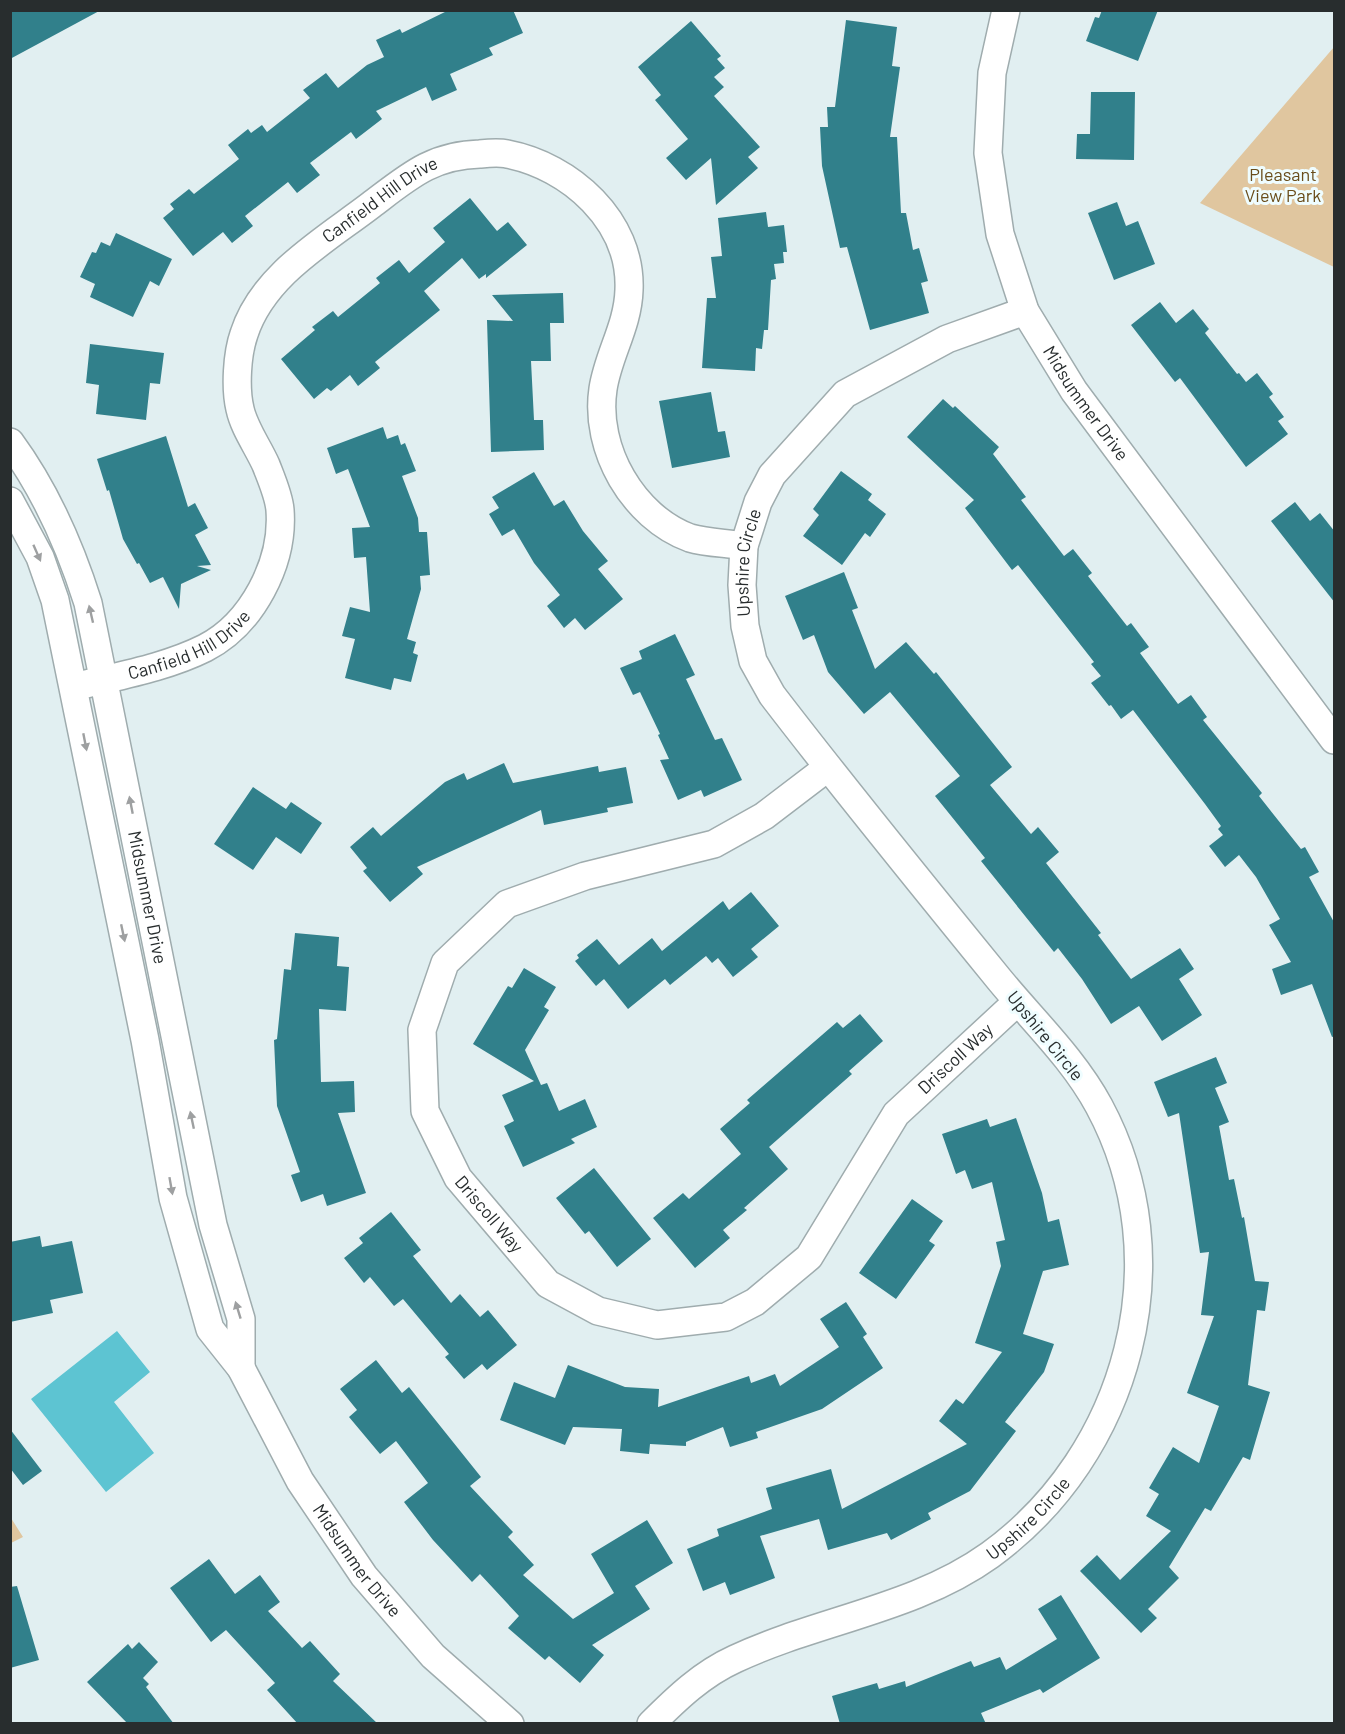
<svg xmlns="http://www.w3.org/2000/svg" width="1345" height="1734" font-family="Barlow,sans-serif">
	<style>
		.green { fill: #e0c69f }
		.water { fill: #5dc4d2 }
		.building { fill: #31808b }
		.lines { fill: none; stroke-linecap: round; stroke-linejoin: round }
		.street-casing { stroke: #9facae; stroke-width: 30 }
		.street { stroke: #fff; stroke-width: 27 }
		.oneway { fill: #9ea0a1 }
		.labels { text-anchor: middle; stroke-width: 6; stroke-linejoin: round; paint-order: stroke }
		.park-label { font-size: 18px; fill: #694c1a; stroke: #effdff }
		.street-label { font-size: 18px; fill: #282d2e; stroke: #effdff }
	</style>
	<rect width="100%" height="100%" fill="#e1eff1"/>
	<path class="green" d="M1334,47v220l-134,-64z
		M11,1518l12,19 -12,6h-1z"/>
	<path class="water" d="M117,1331l33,41 -36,30 40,51 -48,39 -75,-93z"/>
	<path class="building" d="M10,10h91l-91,49z
		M449,10h64l10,23 -34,15 4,7 -43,19 7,16 -25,11 -6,-14 -50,24 6,8 -26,20 -5,-7 -41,31 10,12 -23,18 -9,-11 -43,34 8,10 -21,17 -9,-11 -30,24 -30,-38 11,-9 -4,-5 19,-15 5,5 45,-35 -11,-14 20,-16 3,4 11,-8 5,7 43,-34 -7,-8 23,-17 12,15 29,-23 17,-8 -8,-17 24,-11 2,4z
		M1102,10h56l-20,51 -52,-20 9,-24 4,1z
		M846,20l51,7 -5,39 8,1 -10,70h7l4,76h5l7,37 6,-2 9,33 -7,2 8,30 -59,17 -23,-83 -7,1 -18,-82 -2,-39h8l-1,-20h8z
		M691,21l30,35 -4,3 8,9 -11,9 10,10 -10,9 46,51 -12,10 10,11 -42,37 -5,-47 -25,22 -20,-22 22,-19 -33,-39 6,-5 -23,-28z
		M1091,92h44l-1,68 -58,-1 1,-25h13z
		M470,198l27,33 11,-9 19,23 -41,33v-4l-7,5 -17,-21 -38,33 16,19 -65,52 5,6 -22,18 -8,-11 -19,16 -4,-3 -13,11 -33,-40 34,-29 -3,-3 21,-16 5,6 42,-34 -4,-5 23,-18 10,13 36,-31 -12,-14z
		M1117,202l9,24 12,-5 17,43 -41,16 -26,-67z
		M766,212l2,15 16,-2 3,27h-4l1,11 -10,1 2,15 -5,1 -3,50h-4l-2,19 -6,-1 -1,23 -53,-3 5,-70h9l-5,-41 11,-1 -4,-38z
		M116,233l56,26 -13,27 -9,-5 -17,36 -43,-20 5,-13 -15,-7 12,-25 4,1 5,-11 9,4z
		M563,293l1,30h-14l1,38h-20l3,59h9l1,30 -53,2 -4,-132 26,1 -21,-26z
		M1160,302l16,21 17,-14 16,20 -4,4 32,41 2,-1 7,9 11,-9 16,21 -4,3 15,20 -6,4 10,13 -42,33 -66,-89 -5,4 -44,-57z
		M90,344l74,9 -4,31 -10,-1 -4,37 -50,-6 3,-29 -13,-2z
		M711,392l7,40 7,-1 5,26 -58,11 -13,-67z
		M943,399l10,9 2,-2 44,41 -6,7 33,43 -5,3 43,56 9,-7 19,24 -4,3 39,50 4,-3 18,24 -9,6 38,51 13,-9 16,22 -4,3 59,73 -3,3 42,53 4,-2 14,25 -10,5 26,47v112l-3,1 -20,-53 -31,11 -9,-26 19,-7 -22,-37 11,-6 -24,-42 -17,-22 -14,12 -16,-21 14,-11 -5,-6 3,-3 -16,-22 -72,-94 -12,9 -10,-14 -2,1 -18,-23 10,-7 -10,-12 3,-2 -76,-97 -6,5 -47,-62 9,-8 -67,-63z
		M383,427l4,12 11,-4 3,10 4,-2 11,28 -14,5 16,42 1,14h8l3,43 -10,1 1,13 -14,50 9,3 -3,11 5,2 -7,27 -17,-4 -3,12 -46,-12 10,-39 -13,-3 8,-29 20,5 -4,-55 -12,1 -2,-30 18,-1 -22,-58 -12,5 -9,-26z
		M166,436l22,71 7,-4 13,25 -13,7 16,30 -14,1 14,4 -30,14 -2,25 -16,-32 -13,6 -11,-20 -2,1 -14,-25 -14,-49 -2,1 -10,-32z
		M841,471l31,23 -4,6 18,14 -16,23 -5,-4 -23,32 -39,-29 16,-21 -6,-6z
		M534,472l20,34 10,-6 19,31 25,30 -10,8 25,30 -38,31 -10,-12 -11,10 -17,-22 13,-11 -26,-32 -20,-34 -12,7 -13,-22 10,-6 -7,-11z
		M1295,502l15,19 10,-8 15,19v71l-64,-82z
		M844,572l14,36 -6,2 23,59 31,-27 28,32 2,-2 76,95 -22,18 41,49 7,-7 21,25 -13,11 55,70 -3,2 33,44 49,-31 14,21 -15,10 23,36 -40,26 -23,-35 -28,18 -29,-45 -24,-31 -4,4 -73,-91 4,-3 -50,-62 25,-20 -70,-84 -26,22 -36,-42 -14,-37 -11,5 -18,-44z
		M675,634l20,41 -9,4 29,61 7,-2 20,42 -38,17 -3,-7 -23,10 -18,-40 9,-1 -11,-24 2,-1 -20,-42 -7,3 -13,-27 22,-9 -3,-8z
		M504,763l9,20 85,-17 1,6 27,-5 7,36 -26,5 1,4 -64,13 -3,-15 -124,57 6,7 -33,28 -27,-31 4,-3 -17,-21 23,-20 8,9 64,-54 19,-9 3,7z
		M253,787l33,22 5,-7 31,21 -21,31 -25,-17 -23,33 -39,-26z
		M751,892l28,34 -28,23 7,8 -25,20 -15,-19 -6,5 -6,-7 -36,29 -5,-6 -37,30 -24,-30 -8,7 -21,-25 4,-3 -2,-3 20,-16 22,26 33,-27 10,13 61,-50 6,9z
		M295,933l44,4 -2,29 12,1 -3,44 -27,-2 2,73 33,-1 1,31 -17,1 28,80 -39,13 -4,-12 -22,8 -10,-27 9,-3 -23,-66 -3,-66 3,-1 7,-70 7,1z
		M524,968l32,19 -12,20 5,3 -24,40 16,35 6,-2 12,28 26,-12 12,28 -26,12 4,4 -52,24 -19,-41 10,-5 -12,-26 32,-14 -61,-37 35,-58 4,2z
		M860,1014l23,27 -34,30 3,3 -83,73 19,22 -44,39 3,2 -24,20 7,8 -35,30 -42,-50 30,-25 6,6 52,-45 -21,-25 30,-26 -3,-3 90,-78 6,6z
		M1216,1057l11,26 -12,5 14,34 -10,4 10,54 5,-1 8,39 2,-1 11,64 14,1 -4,29 -8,-1 -9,75 22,7 -20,68 -7,-3 -32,54 -6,-3 -36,59 10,11 -31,31 9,9 -16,15 -61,-62 17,-16 23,25 51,-49 -25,-15 13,-22 -10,-6 24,-41 26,16 20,-57 -32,-13 27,-77 -13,-1 8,-63 -9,1 -21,-140 -11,4 -14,-35z
		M1016,1118l26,75 6,29 11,-3 10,46 -26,6 -20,63 31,10 -10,28 -39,50 11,9 -46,60 -42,22 3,6 -40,21 -4,-7 -59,17 -9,-31 -59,17 15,42 -45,17 -5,-13 -22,9 -16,-42 32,-13 -2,-7 55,-20 -6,-21 65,-19 11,40 125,-65 -28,-23 17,-22 7,5 39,-52 -27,-9 26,-77 -5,-24 9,-2 -13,-58 -20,7 -7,-19 -9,4 -14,-40 45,-15 3,8z
		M594,1168l57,71 -34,28 -28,-36 -4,3 -29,-36z
		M912,1199l31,22 -14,20 6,4 -39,54 -37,-26z
		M391,1212l30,38 -8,6 38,47 9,-9 20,23 8,-7 29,35 -30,25 -5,-6 -18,15 -19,-22 4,-3 -46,-55 -9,7 -24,-29 -6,6 -20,-25 19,-15 -4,-5z
		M40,1236l2,11 30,-6 11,52 -33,7 3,13 -43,9v-80z
		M846,1302l21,32 -4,3 20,31 -61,41 -66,23 2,6 -28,9 -7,-20 -37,15v4l-36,-2 -1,10 -29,-3 2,-22 -49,-2 -8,18 -65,-25 14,-38 41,16 13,-33 57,22 34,2 -1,18 91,-31 2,7 24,-9 5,12 59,-39 -19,-28z
		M376,1360l26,33 7,-6 72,90 -11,9 43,46 -5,5 26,28 -11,10 50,44 41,-26 -23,-39 56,-34 26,43 -38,23 15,23 -58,36 12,10 -24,28 -31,-27 -4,4 -37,-32 11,-12 -39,-42 -8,8 -39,-42 -29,-38 24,-19 -32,-42 -16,13 -31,-37 8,-7 -17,-21z
		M10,1429l32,42 -19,14 -13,-17z
		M209,1559l26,35 25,-19 20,27 -12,9 34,37 8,-7 30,33 -7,7 45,43h-80l-31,-34 8,-7 -49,-53 -15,12 -41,-54z
		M17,1586l22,74 -29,8v-81z
		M1061,1595l39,63 -57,35 -3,-4 -59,24 5,11h-146l-8,-28 45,-13 2,6 26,-8 1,6 65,-26 3,6 26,-10 6,13 51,-31 -19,-30z
		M139,1642l19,20 -15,16 6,6 -3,3 28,37h-46l-41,-42 41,-38 4,5z"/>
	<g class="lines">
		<defs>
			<g id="street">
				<path id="s1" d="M1006,10l-14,63 -4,80 12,81 25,77 49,80 260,349"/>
				<path id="s2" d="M10,442c36,49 60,104 78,161l125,622 28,94v49"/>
				<path id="s3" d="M10,501l30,56 15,43 90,440 28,158 37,131 31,39 59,113 64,95 69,80 77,68"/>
				<path id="s4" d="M74,687c43,-11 91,-19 131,-39 47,-24 79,-85 75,-138 -1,-14 -9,-32 -14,-45 -8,-18 -22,-37 -26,-56 -5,-21 -3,-55 4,-75 19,-59 80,-93 127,-129 37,-28 61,-50 109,-51 9,-1 19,-2 27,0 63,12 125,67 122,136 -1,36 -21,65 -26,99 -9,60 30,128 87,149 17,5 37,5 54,8"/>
				<path id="s5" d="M827,768l-63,48 -50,28 -129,32 -78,28 -62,59 -23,67 3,81 33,67 90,106 50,27 59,14 69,-8 29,-15 54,-45 87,-143 121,-112"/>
				<path id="s6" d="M651,1724c26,-26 51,-50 84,-65 83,-39 180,-50 255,-104 139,-101 192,-295 109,-449 -27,-50 -70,-89 -105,-133 -75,-92 -150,-184 -222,-278l-19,-34 -8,-35 -3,-41 2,-39 14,-44 14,-27 73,-81 102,-55 78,-28"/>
			</g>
		</defs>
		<use href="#street" class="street-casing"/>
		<use href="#street" class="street"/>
	</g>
	<defs><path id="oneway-solid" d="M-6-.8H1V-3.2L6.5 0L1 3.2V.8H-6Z" transform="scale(1.5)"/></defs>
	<g class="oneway">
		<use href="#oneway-solid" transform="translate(37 553) rotate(66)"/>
		<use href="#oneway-solid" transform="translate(91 614) rotate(-103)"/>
		<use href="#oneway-solid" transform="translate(85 742) rotate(79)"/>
		<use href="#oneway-solid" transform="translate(131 805) rotate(-101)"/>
		<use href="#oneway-solid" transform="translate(123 933) rotate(78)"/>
		<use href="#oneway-solid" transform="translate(192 1120) rotate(-102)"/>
		<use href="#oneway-solid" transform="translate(171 1186) rotate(80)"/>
		<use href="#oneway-solid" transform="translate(238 1310) rotate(-107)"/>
	</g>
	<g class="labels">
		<g class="park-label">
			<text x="1283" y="181">Pleasant<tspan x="1283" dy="21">View Park</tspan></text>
		</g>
		<g class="street-label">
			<text dy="6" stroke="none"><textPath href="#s4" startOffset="682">Canfield Hill Drive</textPath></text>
			<text dy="6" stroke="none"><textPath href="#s1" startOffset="418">Midsummer Drive</textPath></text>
			<text dy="6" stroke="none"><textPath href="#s6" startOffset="1551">Upshire Circle</textPath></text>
			<text dy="6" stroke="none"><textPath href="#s4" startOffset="124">Canfield Hill Drive</textPath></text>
			<text dy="6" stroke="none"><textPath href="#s2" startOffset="480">Midsummer Drive</textPath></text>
			<text transform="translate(1045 1036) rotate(51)" y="6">Upshire Circle</text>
			<text dy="6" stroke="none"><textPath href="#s5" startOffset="1342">Driscoll Way</textPath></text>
			<text dy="6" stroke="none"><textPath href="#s5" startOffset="712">Driscoll Way</textPath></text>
			<text dy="6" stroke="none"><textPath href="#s6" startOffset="436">Upshire Circle</textPath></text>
			<text dy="6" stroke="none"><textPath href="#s3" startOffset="1130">Midsummer Drive</textPath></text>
		</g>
	</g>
	<rect width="1345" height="1734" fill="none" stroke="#282d2e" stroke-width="24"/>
</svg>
